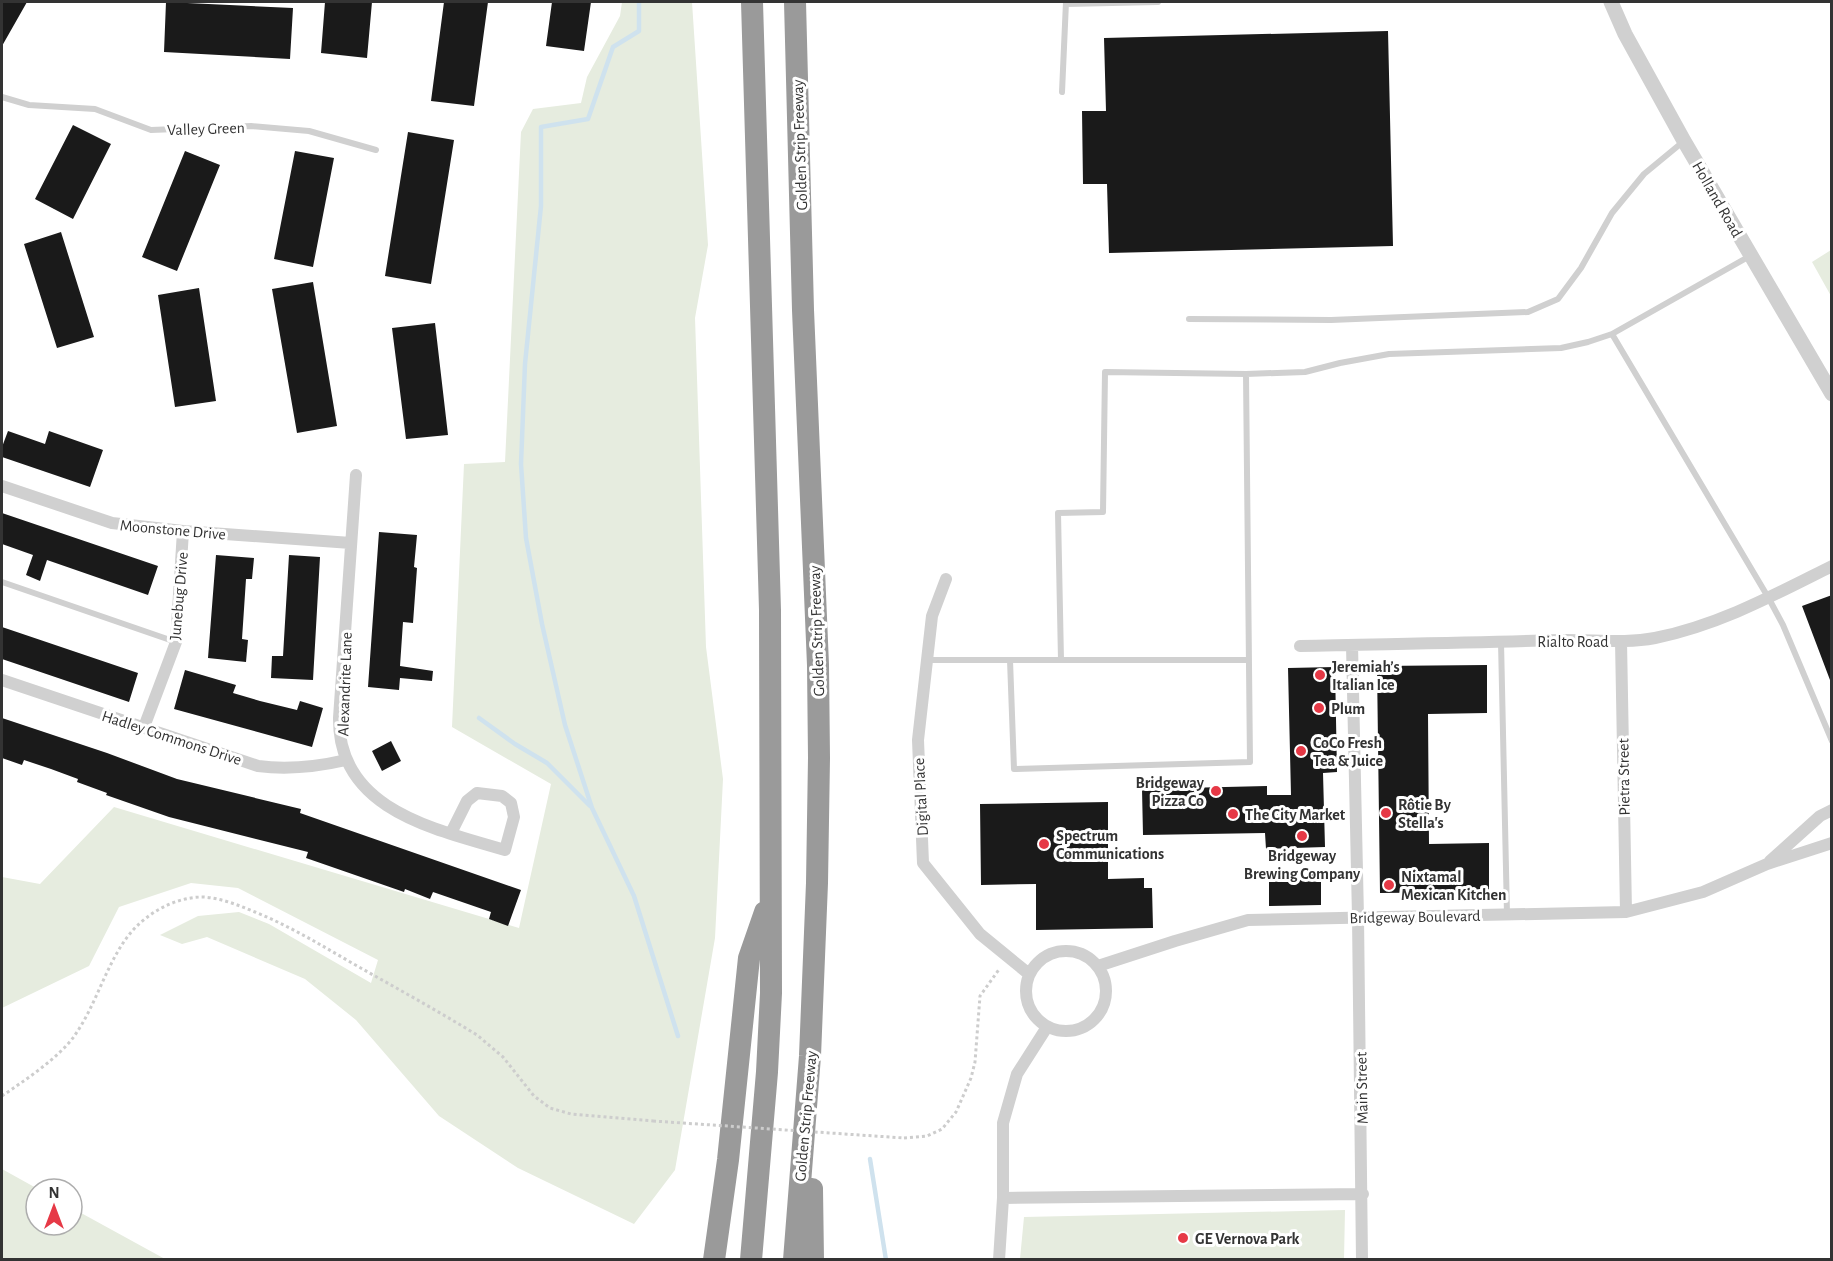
<svg xmlns="http://www.w3.org/2000/svg" width="1833" height="1261" font-family="'Alegreya Sans',sans-serif">
	<style>
		.green { fill: #e6ecdf }
		.lines { fill: none; stroke-linecap: round; stroke-linejoin: round }
		.stream { stroke: #cfe2ee; stroke-width: 4.5 }
		.building { fill: #1a1a1a }
		.path { stroke: #cdcdcd; stroke-width: 3; stroke-dasharray: 3 3; stroke-linecap: butt }
		.service { stroke: #d0d0d0; stroke-width: 6 }
		.minor { stroke: #d0d0d0; stroke-width: 12 }
		.tertiary { stroke: #d0d0d0; stroke-width: 15 }
		.motorway { stroke: #9a9a9a; stroke-width: 22 }
		.path-bridge { stroke: #cdcdcd; stroke-width: 3; stroke-dasharray: 3 3; stroke-linecap: butt }
		.poi-dot { fill: #e63946; stroke: #fff; stroke-width: 2 }
		.labels { text-anchor: middle; stroke-width: 6; stroke-linejoin: round; paint-order: stroke }
		.street-label { font-size: 16px; fill: #333; stroke: #fff }
		.poi-label { font-size: 16px; font-weight: bold; fill: #333; stroke: #fff; text-anchor: start }
	</style>
	<rect width="100%" height="100%" fill="#fff"/>
	<path class="green" d="M622,2h70l16,243 -13,73 11,329 17,132 -8,159 -40,232 -41,54 -116,-56 -79,-52 -83,-96 -51,-41 -98,-42 -25,7 -22,-9 38,-19 41,-4 30,12 102,59 7,-23 -140,-72 -47,-5 -72,24 -30,59 -87,42v-131l38,7 74,-77 405,121 32,-144 -99,-57 12,-263 41,-2 16,-330 12,-23 48,-6 6,-26 33,-61z
		M1831,250v46l-19,-34z
		M2,1169l36,20h-2v36h36v-17l93,51h-163z
		M1345,1210l-1,49h-324l4,-42z"/>
	<g class="lines">
		<path class="stream" d="M639,2v29l-26,16 -25,72 -47,8v79l-16,158 -4,100 5,74 16,86 23,101 27,83 42,88 44,140
			M479,718l36,26 32,19 43,43
			M870,1159l16,101"/>
	</g>
	<path class="building" d="M2,2h25l-25,44z
		M166,2l127,6 -3,51 -126,-7z
		M325,2h47l-5,56 -46,-5z
		M444,2h44l-14,104 -43,-5z
		M552,2h39l-7,49 -38,-5z
		M1388,31l5,215 -284,7 -2,-69h-24l-1,-73h24l-2,-73z
		M73,125l38,19 -38,75 -38,-20z
		M408,132l46,8 -23,144 -46,-8z
		M185,151l35,14 -43,106 -35,-14z
		M295,151l39,7 -21,109 -39,-8z
		M61,232l33,105 -37,11 -33,-104z
		M313,282l24,144 -40,7 -25,-144z
		M199,288l17,113 -41,6 -17,-112z
		M435,323l13,112 -42,4 -14,-111z
		M8,431l37,13 4,-13 54,19 -13,37 -88,-30v-10z
		M2,513l156,53 -10,29 -101,-35 -7,21 -14,-6 7,-20 -31,-11z
		M379,532l38,3 -3,32 3,1 -4,55 -10,-1 -3,44 33,5 -1,10 -32,-3 -1,12 -31,-3z
		M216,555l38,3 -2,21h-6l-4,60 6,1 -2,22 -38,-4z
		M289,555l31,2 -7,123 -42,-2 1,-22h11z
		M1832,595v85h-2l-28,-74z
		M2,627l136,46 -9,29 -127,-43z
		M1487,665v48l-59,1 1,130 60,-1v49l-109,1 -3,-227z
		M1335,667l2,105 -14,1 2,74 -59,2 -1,-16 -122,2 -1,-46 125,-3v9h24l-3,-127z
		M185,670l51,15 -3,8 27,8 37,9 3,-9 23,7 -11,39 -138,-38z
		M2,718l105,35 70,26 124,30 -1,4 221,77 -13,36 -19,-7 2,-7 -58,-20 -3,7 -25,-10 -1,3 -98,-34 2,-6 -139,-35 -63,-22 1,-2 -30,-11 1,-3 -27,-10 -27,-9 -2,5 -20,-7z
		M391,741l10,20 -19,10 -10,-20z
		M1108,802v77l36,-1v10h8l1,40 -117,2v-46l-55,1 -1,-81z
		M1321,872v33l-52,1v-33z"/>
	<g class="lines">
		<path class="path" d="M2,1096c23,-16 57,-38 73,-61 21,-30 31,-70 53,-99 17,-22 46,-39 75,-39 18,1 35,8 52,15 37,15 69,35 104,55 39,22 79,44 118,68l26,22 31,39 16,12 21,6 82,7
			M904,1138l23,-2 15,-7 14,-17 15,-34 4,-16 5,-66 20,-28"/>
		<path class="service" d="M1066,4l92,-2
			M1062,92l4,-90
			M2,97l27,8 66,4 56,21 100,-4 58,5 67,19
			M1189,319l142,1 197,-8 30,-13 23,-31 31,-55 32,-39 40,-33
			M1612,334l156,263 15,28 49,116
			M1246,374l59,-2 35,-9 49,-9 172,-6 27,-6 24,-8 138,-78
			M2,582l174,60
			M1501,642l6,272
			M927,660h322
			M1010,660l4,109 236,-7 -4,-388 -141,-2 -2,140 -45,1 3,147"/>
		<path class="minor" d="M356,475l-17,243c-1,92 96,111 166,132l9,-33 -3,-14 -9,-7 -25,-3 -10,8 -16,32
			M2,486l110,37 71,8 168,12
			M946,579l-14,37 -14,124 5,123 57,71 49,40
			M1621,641l5,271
			M1352,645l6,272 4,343
			M1300,646c86,-2 173,-3 259,-6 32,-1 65,4 96,-2 64,-13 119,-43 177,-72
			M2,680l256,86c31,4 58,1 88,-6
			M144,727l32,-85 7,-111
			M1770,861l50,-45 12,-6
			M1026 991a40 40 0 1 1 80 0a40 40 0 1 1-80 0Z
			M1098,966l77,-25 73,-21 378,-8 77,-20 64,-28 65,-21
			M1003,1198l360,-4
			M999,1260l4,-62v-75l14,-49 30,-47"/>
		<path class="tertiary" d="M1611,2l14,32 59,107 148,253"/>
		<path class="motorway" d="M812,1189l1,71
			M714,1260l14,-100 21,-202 16,-46
			M751,1260l16,-188 4,-79 -1,-383 -18,-608
			M794,1260l16,-204 7,-173 2,-125 -1,-93 -15,-355 -8,-308"/>
		<path class="path-bridge" d="M653,1121l251,17"/>
	</g>
	<g class="poi-dot">
		<circle cx="1320" cy="675" r="6"/>
		<circle cx="1319" cy="708" r="6"/>
		<circle cx="1301" cy="751" r="6"/>
		<circle cx="1216" cy="791" r="6"/>
		<circle cx="1386" cy="813" r="6"/>
		<circle cx="1233" cy="814" r="6"/>
		<circle cx="1302" cy="836" r="6"/>
		<circle cx="1044" cy="844" r="6"/>
		<circle cx="1389" cy="885" r="6"/>
		<circle cx="1183" cy="1238" r="6"/>
	</g>
	<g class="labels">
		<g class="street-label">
			<text transform="translate(206 128) rotate(-2)" y="6">Valley Green</text>
			<text transform="translate(799 145) rotate(-92)" y="6">Golden Strip Freeway</text>
			<text transform="translate(1718 199) rotate(60)" y="6">Holland Road</text>
			<text transform="translate(173 529) rotate(5)" y="6">Moonstone Drive</text>
			<text transform="translate(178 596) rotate(-85)" y="6">Junebug Drive</text>
			<text transform="translate(816 631) rotate(-92)" y="6">Golden Strip Freeway</text>
			<text x="1573" y="647">Rialto Road</text>
			<text transform="translate(344 684) rotate(-88)" y="6">Alexandrite Lane</text>
			<text transform="translate(172 737) rotate(18)" y="6">Hadley Commons Drive</text>
			<text transform="translate(1623 777) rotate(-91)" y="6">Pietra Street</text>
			<text transform="translate(920 797) rotate(-93)" y="6">Digital Place</text>
			<text transform="translate(1415 916) rotate(-1)" y="6">Bridgeway Boulevard</text>
			<text transform="translate(1361 1088) rotate(-91)" y="6">Main Street</text>
			<text transform="translate(805 1116) rotate(-85)" y="6">Golden Strip Freeway</text>
		</g>
		<g class="poi-label">
			<text x="1332" y="672">Jeremiah’s<tspan x="1332" dy="18">Italian Ice</tspan></text>
			<text x="1331" y="714">Plum</text>
			<text x="1313" y="748">CoCo Fresh<tspan x="1313" dy="18">Tea &amp; Juice</tspan></text>
			<text x="1204" y="788" text-anchor="end">Bridgeway<tspan x="1204" dy="18">Pizza Co</tspan></text>
			<text x="1398" y="810">Rôtie By<tspan x="1398" dy="18">Stella's</tspan></text>
			<text x="1245" y="820">The City Market</text>
			<text x="1056" y="841">Spectrum<tspan x="1056" dy="18">Communications</tspan></text>
			<text x="1302" y="861" text-anchor="middle">Bridgeway<tspan x="1302" dy="18">Brewing Company</tspan></text>
			<text x="1401" y="882">Nixtamal<tspan x="1401" dy="18">Mexican Kitchen</tspan></text>
			<text x="1195" y="1244">GE Vernova Park</text>
		</g>
	</g>
	<rect width="1833" height="1261" fill="none" stroke="#333333" stroke-width="6"/>
	<g transform="translate(54 1207)"><circle r="28" fill="#ffffff" stroke="#adadad" stroke-width="1.5"/>
	<path d="M0-4.5L10 22L0 15L-10 22Z" fill="#e63946"/>
	<text y="-9" font-size="16" font-weight="bold" text-anchor="middle" fill="#333333">N</text>
	</g>
</svg>
